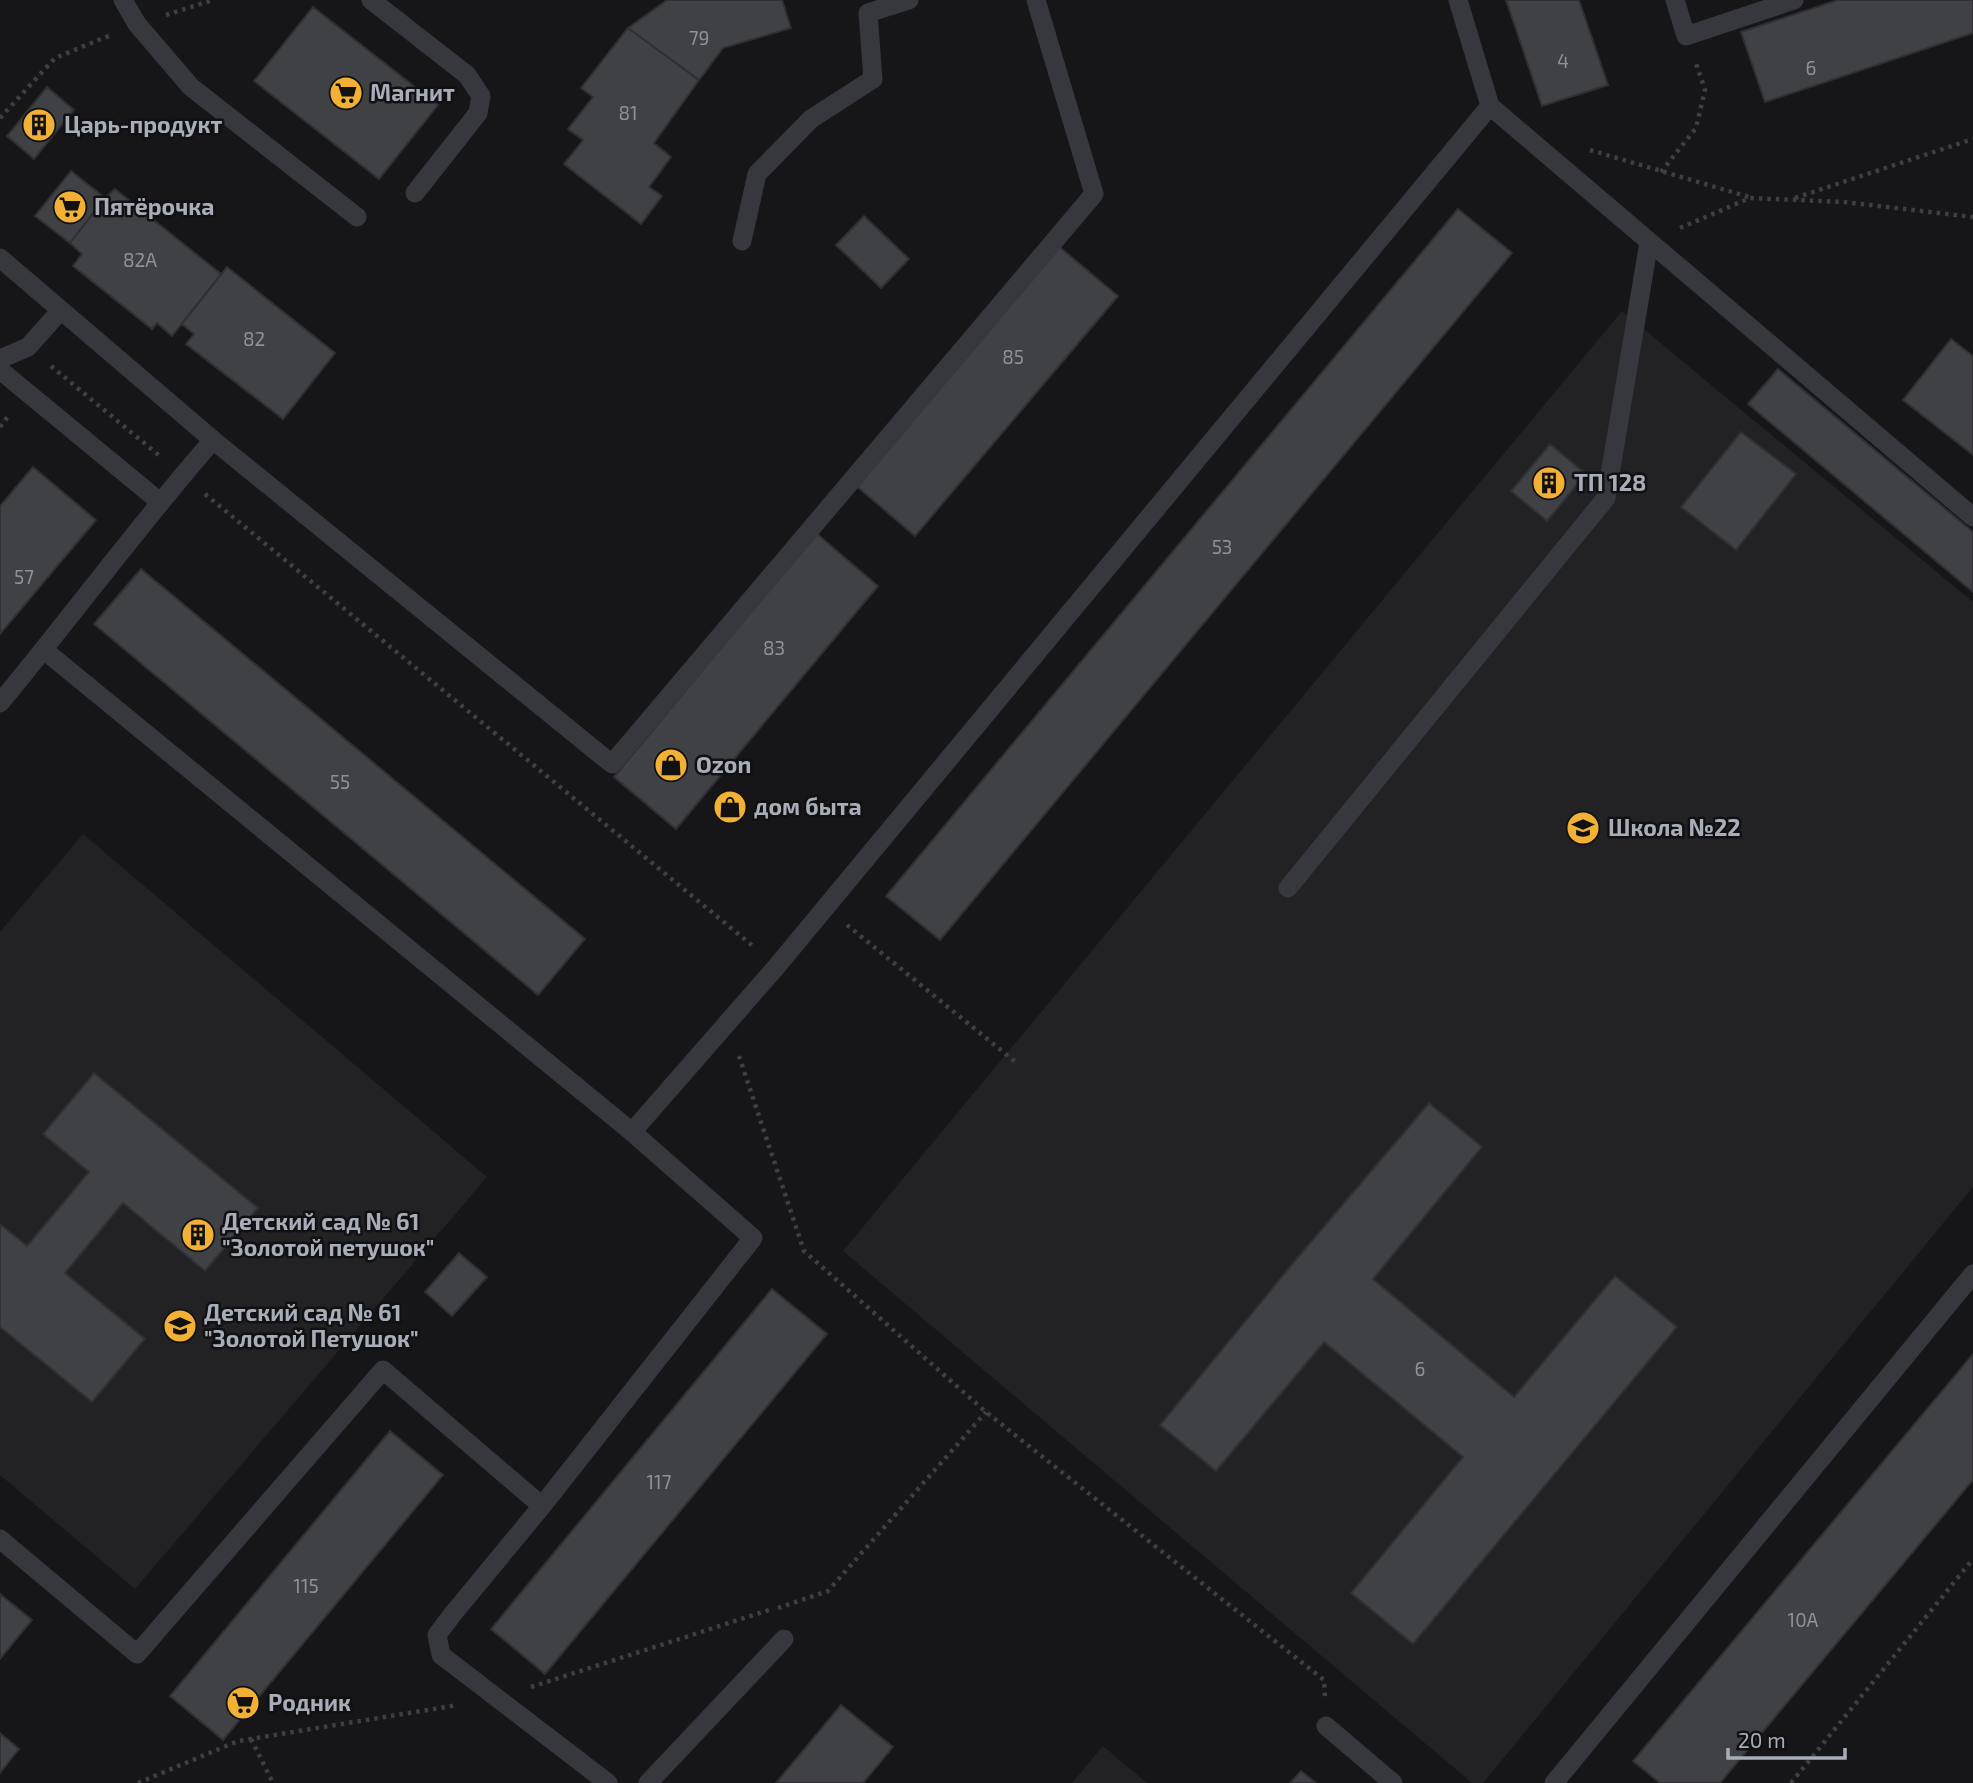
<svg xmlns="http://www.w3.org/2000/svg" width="1973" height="1783" font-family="'Exo 2',sans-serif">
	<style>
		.built { fill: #222225 }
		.building { fill: #404145; stroke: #303034; stroke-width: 2 }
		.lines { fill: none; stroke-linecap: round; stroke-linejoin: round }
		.path { stroke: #3d3f44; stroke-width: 4.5; stroke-dasharray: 3.5 5; stroke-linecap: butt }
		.lane { stroke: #37383d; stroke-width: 19 }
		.labels { text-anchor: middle; stroke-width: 5; stroke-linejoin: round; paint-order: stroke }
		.number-label { font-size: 19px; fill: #8e929b }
		.poi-label { font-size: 23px; font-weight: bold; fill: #a8adb8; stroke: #111113; text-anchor: start }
	</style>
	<rect width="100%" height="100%" fill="#161618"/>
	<path class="built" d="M1622,311l351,291v585l-490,596h-11l-629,-532z
		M83,834l404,343 -352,412 -135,-114v-543z
		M1103,1746l44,37h-75z"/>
	<path class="building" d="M667,0h115l9,28 -68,20 -24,32 -71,-52z
		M1506,0h73l29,85 -66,21z
		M1838,0h135v33l-208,69 -24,-70z
		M313,7l125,98 -59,74 -125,-98z
		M628,28l71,52 -45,63 17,14 -22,30 13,9 -21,28 -77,-60 19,-24 -15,-11 25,-32 -12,-9z
		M47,87l27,23 -40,49 -27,-23z
		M71,171l34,27 -35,45 -35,-27z
		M115,189l106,85 -49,62 -15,-13 -5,6 -79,-63 9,-12 -12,-11 35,-45z
		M1458,209l54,44 -572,687 -54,-44z
		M864,216l45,43 -28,29 -45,-43z
		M1056,244l62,52 -203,240 -61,-52z
		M227,267l108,86 -52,66 -97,-75 8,-10 -12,-10z
		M1951,339l22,17v99l-70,-55z
		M1778,369l195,163v60l-225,-188z
		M1741,432l55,42 -60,76 -55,-43z
		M1550,444l36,30 -39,47 -36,-30z
		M33,467l63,53 -96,114v-128z
		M816,533l62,53 -202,243 -62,-52z
		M141,569l444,370 -47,56 -444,-371z
		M94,1073l164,135 -53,63 -82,-68 -58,70 80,66 -53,63 -92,-75v-103l27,22 62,-74 -46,-38z
		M1429,1103l53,44 -109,132 141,118 101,-121 62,51 -264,317 -62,-51 112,-136 -139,-115 -108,129 -56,-46 134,-163z
		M459,1253l28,24 -35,39 -27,-24z
		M772,1289l55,45 -282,340 -54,-45z
		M1973,1354v126l-253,303h-60l-27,-22z
		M390,1431l53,44 -220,265 -53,-44z
		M0,1594l32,26 -32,39z
		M841,1705l52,42 -30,36h-87z
		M0,1733l19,16 -19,24z
		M1301,1771l15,12h-26z"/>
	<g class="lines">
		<path class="path" d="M166,15l47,-15
			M0,118l55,-60 56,-23
			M1590,150l159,47
			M1661,172l35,-44 9,-38 -9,-27
			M1795,198l178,-59
			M1680,228l70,-30 94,4 129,15
			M51,366l110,91
			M0,427l9,-12
			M205,494l549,453
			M847,925l171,139
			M739,1056l65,195 182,161 338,268 1,18
			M778,1608l50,-17 158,-179
			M531,1687l238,-77
			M251,1739l22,44
			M138,1783l100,-42 220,-36
			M1791,1783l182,-224"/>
		<path class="lane" d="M123,0l14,24 54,63 166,130
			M371,0l96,75 14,21 -3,17 -63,80
			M1675,0l11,36 108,-36
			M1490,106l483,411
			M742,241l15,-67 54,-55 62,-40 -5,-66 41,-13
			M0,258l213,182 399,324 482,-570 -58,-194
			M0,359l28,-12 33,-37
			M0,370l160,132
			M44,650l588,482 121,106 -211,268 -90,109 -15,20 4,20 167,128
			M0,703c72,-87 139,-178 213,-263
			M1288,888l318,-390 43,-256
			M632,1132l145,-166 713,-860 -32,-106
			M0,1539l137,115 246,-284 159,136
			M1326,1726l67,57
			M648,1783l136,-144
			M1554,1783l419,-509"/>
	</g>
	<defs>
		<symbol id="supermarket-disc" viewBox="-11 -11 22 22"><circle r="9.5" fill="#f2b134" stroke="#111113"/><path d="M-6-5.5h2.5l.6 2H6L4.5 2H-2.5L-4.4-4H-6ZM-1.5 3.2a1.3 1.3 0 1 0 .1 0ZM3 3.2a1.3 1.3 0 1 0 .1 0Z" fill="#111"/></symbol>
		<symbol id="building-disc" viewBox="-11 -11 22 22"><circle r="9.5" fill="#f2b134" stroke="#111113"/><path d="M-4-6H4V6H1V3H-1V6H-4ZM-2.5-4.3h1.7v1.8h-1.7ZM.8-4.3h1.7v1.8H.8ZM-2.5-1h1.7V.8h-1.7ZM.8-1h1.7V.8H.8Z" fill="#111"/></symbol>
		<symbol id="shop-disc" viewBox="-11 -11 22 22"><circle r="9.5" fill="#f2b134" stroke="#111113"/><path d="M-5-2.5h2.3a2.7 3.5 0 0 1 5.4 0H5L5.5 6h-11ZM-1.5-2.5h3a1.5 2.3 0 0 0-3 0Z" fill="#111"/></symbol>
		<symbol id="school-disc" viewBox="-11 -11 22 22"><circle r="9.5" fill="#f2b134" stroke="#111113"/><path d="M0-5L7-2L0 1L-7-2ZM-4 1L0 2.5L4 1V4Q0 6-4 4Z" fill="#111"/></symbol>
	</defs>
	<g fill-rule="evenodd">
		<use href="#supermarket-disc" x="327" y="74" width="38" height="38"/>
		<use href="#building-disc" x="20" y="106" width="38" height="38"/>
		<use href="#supermarket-disc" x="51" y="188" width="38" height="38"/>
		<use href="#building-disc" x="1530" y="464" width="38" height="38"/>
		<use href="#shop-disc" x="652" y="746" width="38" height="38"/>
		<use href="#shop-disc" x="711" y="788" width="38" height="38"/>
		<use href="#school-disc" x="1564" y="809" width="38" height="38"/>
		<use href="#building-disc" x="179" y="1216" width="38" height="38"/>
		<use href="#school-disc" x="161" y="1307" width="38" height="38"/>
		<use href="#supermarket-disc" x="224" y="1684" width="38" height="38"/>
	</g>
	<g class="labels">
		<g class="number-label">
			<text x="699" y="45">79</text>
			<text x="1563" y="68">4</text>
			<text x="1811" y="75">6</text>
			<text x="628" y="120">81</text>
			<text x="140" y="267">82А</text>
			<text x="254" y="346">82</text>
			<text x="1013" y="364">85</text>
			<text x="1222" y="554">53</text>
			<text x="24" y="584">57</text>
			<text x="774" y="655">83</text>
			<text x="340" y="789">55</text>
			<text x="1420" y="1376">6</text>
			<text x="659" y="1489">117</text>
			<text x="306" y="1593">115</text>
			<text x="1803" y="1627">10А</text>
		</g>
		<g class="poi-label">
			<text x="370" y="101">Магнит</text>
			<text x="64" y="133">Царь-продукт</text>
			<text x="94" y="215">Пятёрочка</text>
			<text x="1574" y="491">ТП 128</text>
			<text x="696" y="773">Ozon</text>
			<text x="754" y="815">дом быта</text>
			<text x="1608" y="836">Школа №22</text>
			<text x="222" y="1230">Детский сад № 61<tspan x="222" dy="26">"Золотой петушок"</tspan></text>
			<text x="204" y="1321">Детский сад № 61<tspan x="204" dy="26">"Золотой Петушок"</tspan></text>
			<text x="268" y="1711">Родник</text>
		</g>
	</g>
	<path d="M1728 1748v10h117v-10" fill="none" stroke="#a8adb8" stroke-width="3.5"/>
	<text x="1738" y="1748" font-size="21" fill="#a8adb8" stroke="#111113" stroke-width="5" paint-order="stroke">20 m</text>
</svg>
